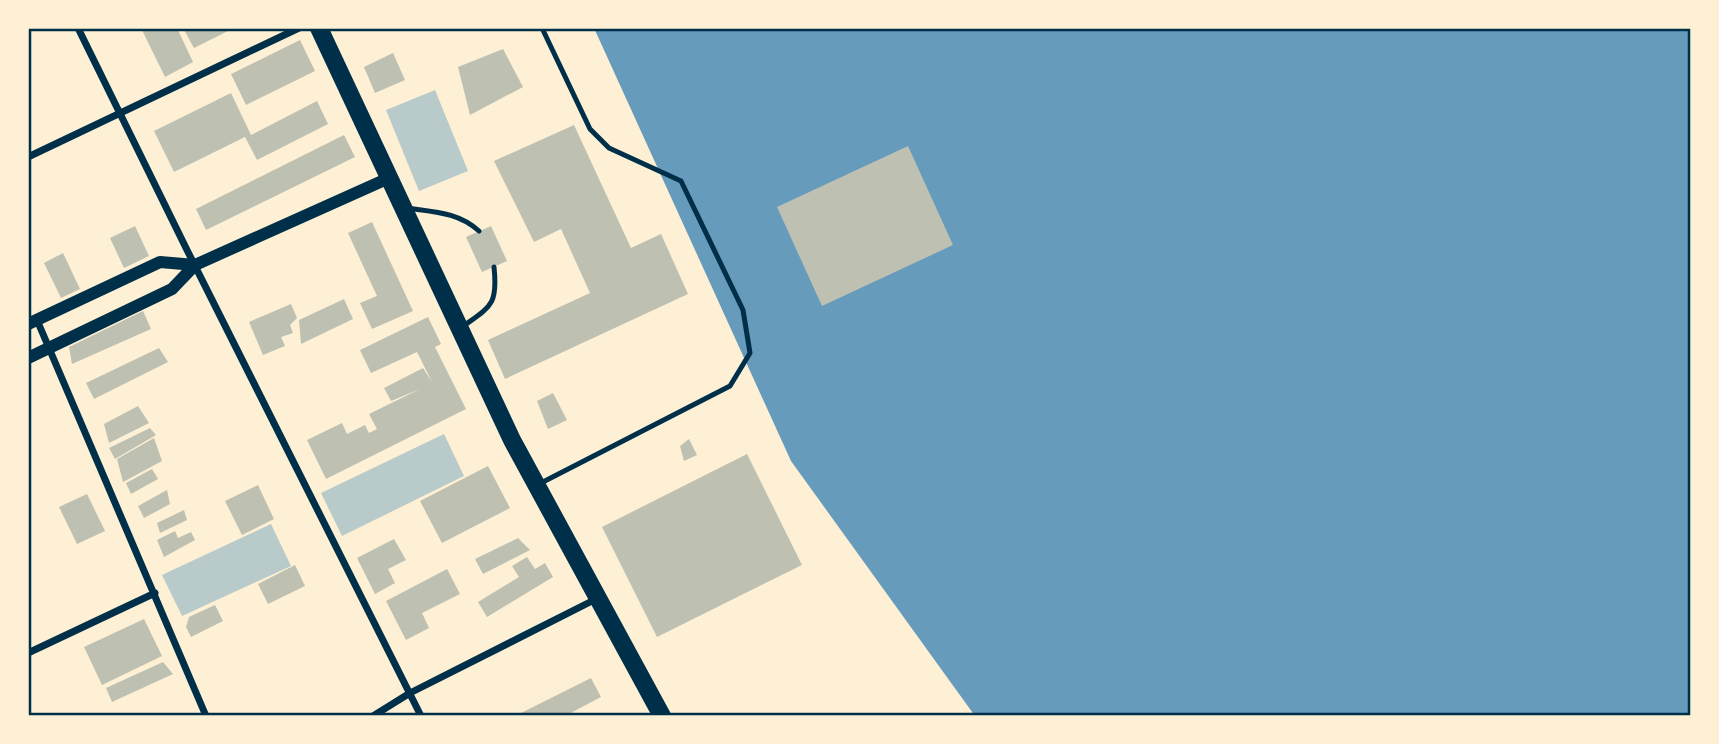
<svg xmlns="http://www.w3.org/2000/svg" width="1719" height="744" font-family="'Noto Sans',sans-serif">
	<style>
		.green { fill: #b9caca }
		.water { fill: #669bbc }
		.building { fill: #bec0b2 }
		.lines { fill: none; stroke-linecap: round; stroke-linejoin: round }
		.service { stroke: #003049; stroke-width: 5 }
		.minor { stroke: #003049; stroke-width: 7 }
		.tertiary { stroke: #003049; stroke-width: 12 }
		.primary { stroke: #003049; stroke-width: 18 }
		.neatline { fill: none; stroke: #003049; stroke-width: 2.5 }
	</style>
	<rect width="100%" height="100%" fill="#fdf0d5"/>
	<path class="green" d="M435,90l33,81 -49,20 -33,-81z
		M444,434l20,42 -122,60 -21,-43z
		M271,524l20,42 -109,50 -20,-41z"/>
	<path class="water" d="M594,28h1097v688h-716l-184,-255z"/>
	<path class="building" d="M141,28h36l16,34 -28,15z
		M183,28h51l-40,20z
		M300,40l15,31 -69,34 -15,-31z
		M503,49l20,38 -53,28 -12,-48z
		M393,53l12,27 -30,13 -11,-26z
		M231,93l20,42 66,-34 11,23 -71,36 -12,-23 -71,35 -20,-41z
		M574,125l57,123 30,-14 27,60 -183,85 -17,-39 102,-47 -29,-64 -27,13 -40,-81z
		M344,135l11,22 -149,73 -10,-21z
		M908,146l45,99 -131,61 -45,-99z
		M372,222l41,89 -41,18 -12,-26 17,-7 -29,-63z
		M135,226l14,30 -25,12 -14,-30z
		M491,226l16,35 -25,11 -16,-35z
		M63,253l17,36 -19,9 -17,-35z
		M344,299l9,20 -52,25 -2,-24z
		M291,304l6,14 -7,7 3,8 -12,4 4,9 -22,9 -14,-33z
		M143,311l8,18 -79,35 -3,-17z
		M428,317l13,27 -6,3 31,62 -140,70 -19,-39 35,-17 5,11 18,-9 4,8 8,-4 -8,-15 51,-25 -29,12 -7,-13 39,-20 9,14 -15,-30 -46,21 -11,-23z
		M159,348l9,14 -74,37 -8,-16z
		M553,393l14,27 -19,9 -11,-28z
		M138,406l11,17 -40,20 -5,-19z
		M150,428l6,7 -41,24 -6,-11z
		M154,438l8,23 -39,21 -6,-23z
		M689,439l8,16 -13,6 -4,-15z
		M747,454l55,111 -145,72 -55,-110z
		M488,466l22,42 -68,35 -22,-42z
		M152,469l6,10 -27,15 -5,-11z
		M258,485l16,34 -32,16 -17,-34z
		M167,490l3,14 -26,14 -6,-12z
		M87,494l18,37 -28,13 -18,-37z
		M184,510l3,10 -27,13 -3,-10z
		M175,531l3,7 13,-6 4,8 -31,17 -7,-17z
		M518,538l12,12 -47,24 -8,-15z
		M394,539l12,21 -18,9 7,14 -20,11 -18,-36z
		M527,557l8,12 10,-6 8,14 -66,40 -9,-15 41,-25 -7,-11z
		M295,565l10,21 -37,18 -10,-20z
		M447,569l13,25 -38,19 7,15 -23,12 -20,-39z
		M215,605l8,16 -32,16 -5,-10 3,-10z
		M144,619l18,37 -60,29 -18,-38z
		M163,662l10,12 -61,28 -6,-14z
		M591,678l10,19 -36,19h-50z"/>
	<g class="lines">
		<path class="service" d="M407,208c27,4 51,4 72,23
			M462,327c29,-21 36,-22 32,-60
			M539,484l191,-98 20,-33 -7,-43 -62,-129 -72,-33 -19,-19 -48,-101"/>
		<path class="minor" d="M78,28l108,220 235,468
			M28,157l271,-129
			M37,320l169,396
			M28,653l127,-60
			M373,716l37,-23 188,-95"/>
		<path class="tertiary" d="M28,324l132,-62 35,3
			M28,358l144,-69 23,-24 194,-87"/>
		<path class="primary" d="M319,28l193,412 150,276"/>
	</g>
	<rect width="1719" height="744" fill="none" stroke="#fdf0d5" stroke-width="60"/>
	<rect x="30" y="30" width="1659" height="684" class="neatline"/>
</svg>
